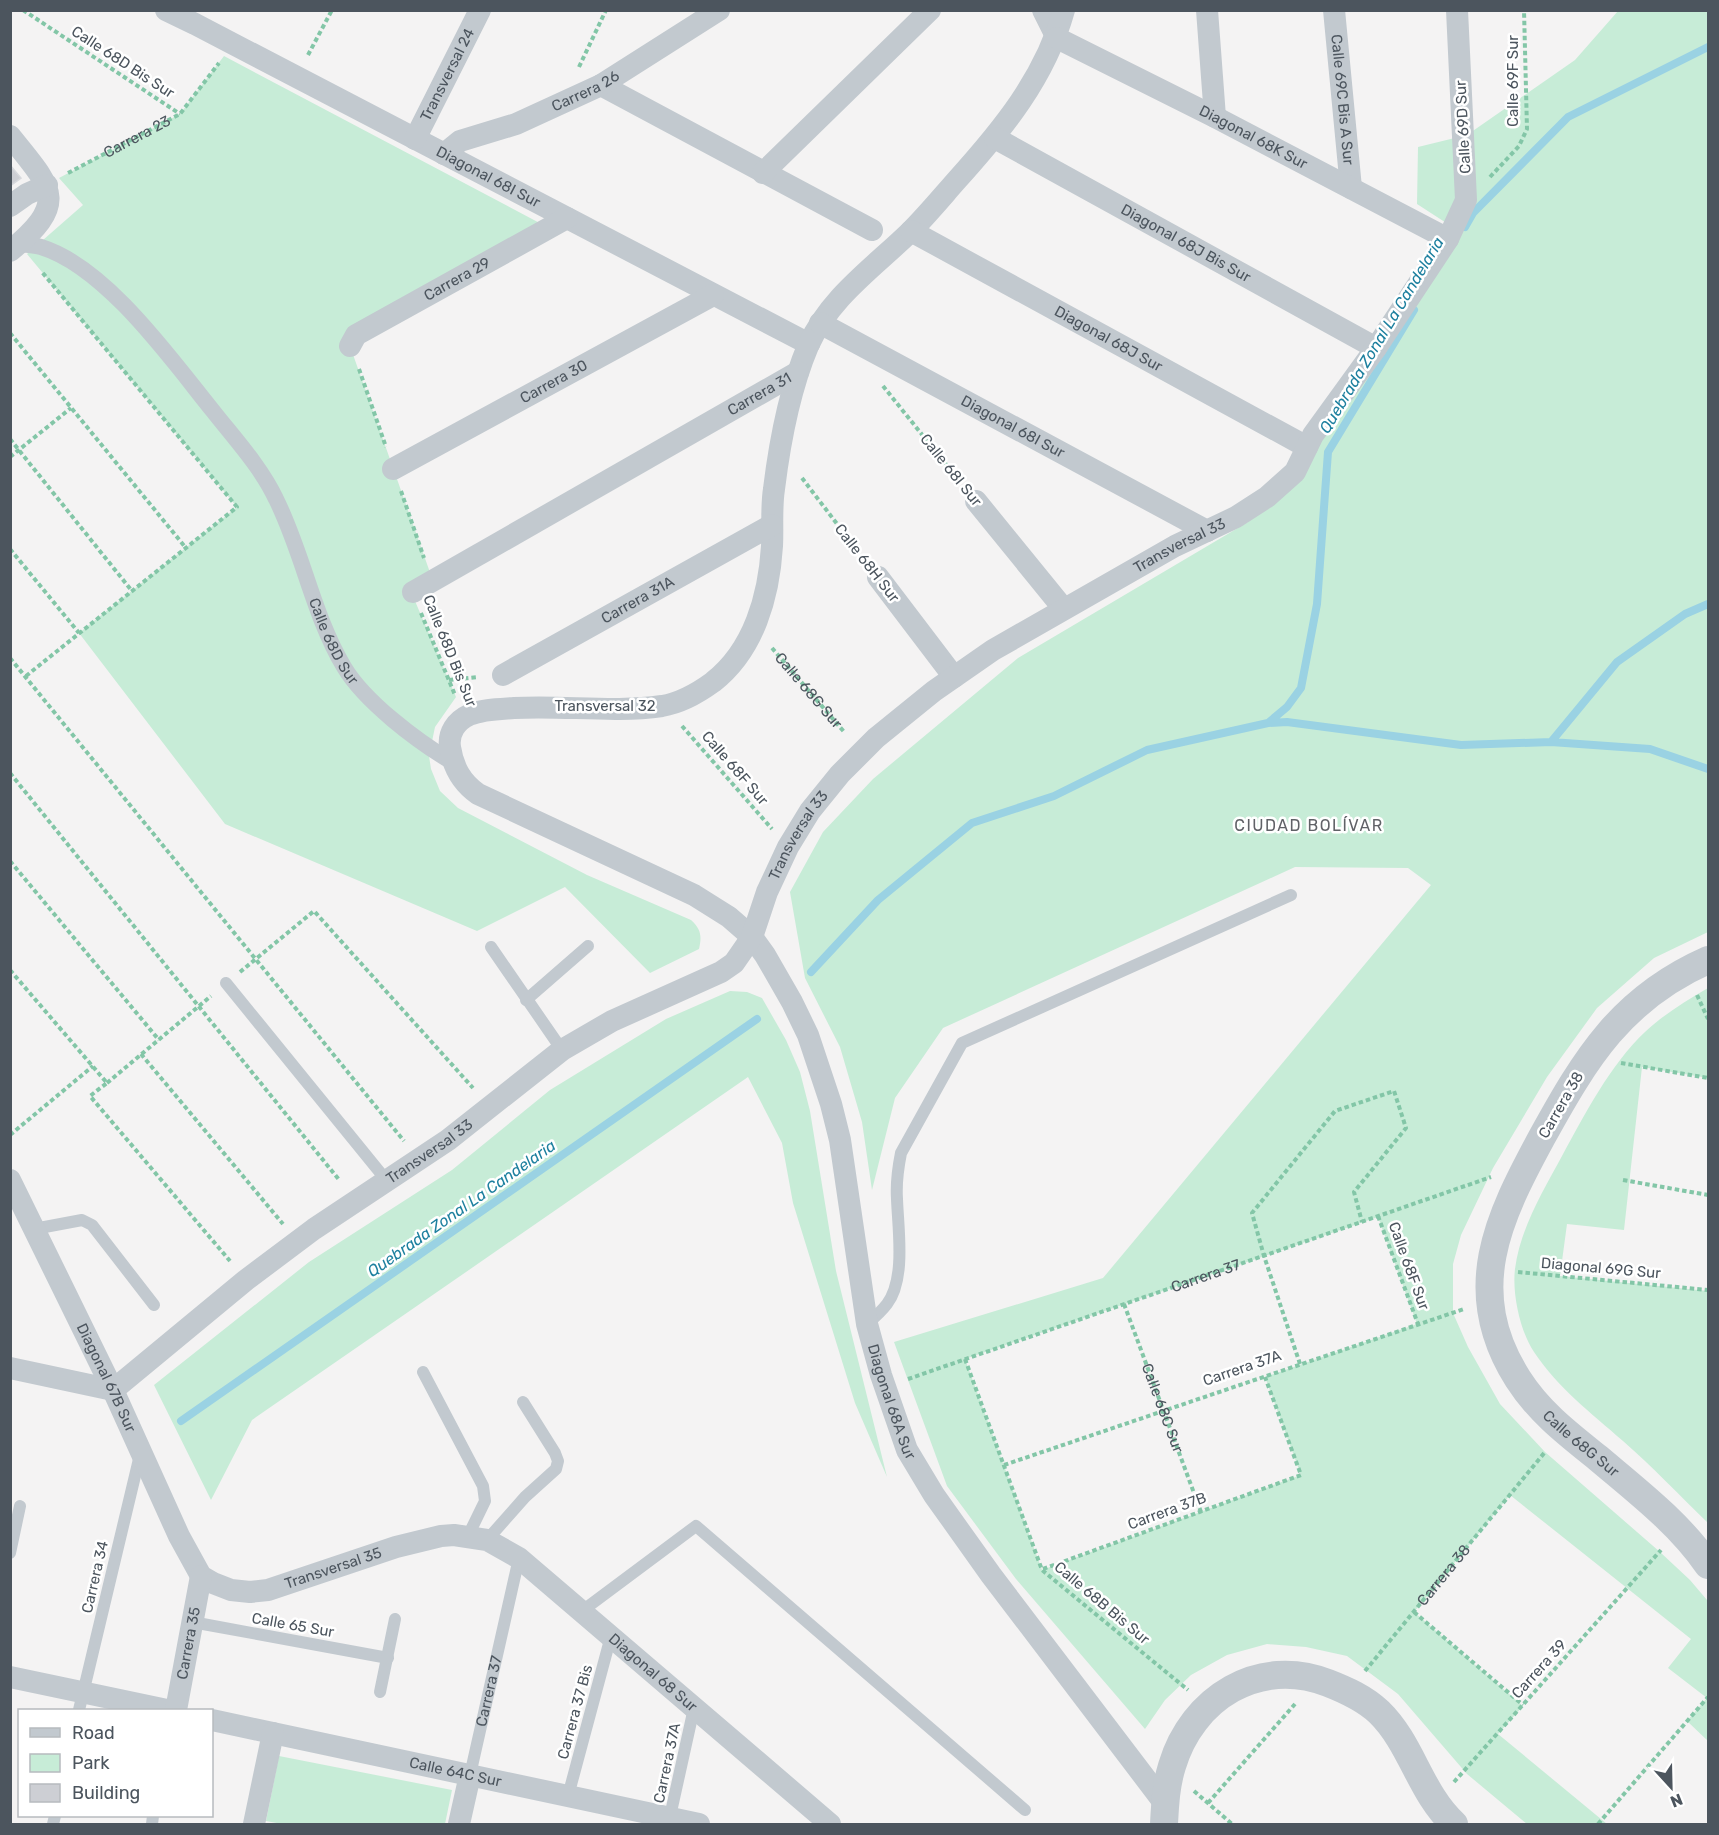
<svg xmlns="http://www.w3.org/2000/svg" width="1719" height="1835" font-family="Rubik,sans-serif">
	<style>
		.green { fill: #c7ecd7; fill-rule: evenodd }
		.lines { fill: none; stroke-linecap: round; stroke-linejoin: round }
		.stream { stroke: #9ad2e3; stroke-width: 8 }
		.building { fill: #cdcfd4; stroke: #d7d9dd; stroke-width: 1.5 }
		.path { stroke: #83c6a7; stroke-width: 4; stroke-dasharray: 4.5 3; stroke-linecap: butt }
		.service { stroke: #c2c9cf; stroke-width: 12 }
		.pedestrian { stroke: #c2c9cf; stroke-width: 16 }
		.minor { stroke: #c2c9cf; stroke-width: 22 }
		.tertiary { stroke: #c2c9cf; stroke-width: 28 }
		.labels { text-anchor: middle; stroke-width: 5; stroke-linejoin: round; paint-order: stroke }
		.street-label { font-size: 15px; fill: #4c555e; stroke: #fff }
		.water-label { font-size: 16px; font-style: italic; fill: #1e809f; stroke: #fff }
		.neighbourhood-label { font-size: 16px; letter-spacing: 1.5px; fill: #606267; stroke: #fff }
	</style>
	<rect width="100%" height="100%" fill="#f4f3f3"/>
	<path class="green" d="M1618,11h90v921l-54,26 -57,50 -50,69 -54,91 -32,67 -8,29v49l15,34 32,57 45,48 115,100 30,28 17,20 1,4v137l-21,-20 20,-23 -39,-30 23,-29 -181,-144 -96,117 109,94 -25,28 109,90h-80l-60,-50 -69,-80 -51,-38 -41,-9 -39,-3 -40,11 -36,20 -26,25 -20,29 -129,-150 -69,-93 -53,-144 209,-64 328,-393 -23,-17 -113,-1 -352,161 -48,70 -23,92 -10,-68 -22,-75 -35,-69 -15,-86 33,-60 50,-53 145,-121 230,-136 206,-294 -37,-24 1,-57 49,-12 108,-75zM1378,1217l39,107 -152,53 36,98 -259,95 -77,-211z
		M224,56l325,172 -199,118 83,235 -21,13 44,103 -21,30 -6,29 2,13 9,22 18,17 129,67 104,45c10,9 11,16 8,29l-49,24 -85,-86 -88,44 -252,-107 -146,-191 158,-126 -210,-253 56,-49 -24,-27 121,-64z
		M1708,988v90l-66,-11 -18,163 -57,-6 -7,52 148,15v232c-28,-27 -55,-56 -85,-82 -33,-29 -64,-52 -89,-89 -14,-21 -22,-59 -19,-83 5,-40 28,-78 47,-113 23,-42 48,-91 83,-124 19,-18 41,-31 63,-44z
		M730,991l17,1 15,6 24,42 14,32 10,39 26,160 51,206 -32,-74 -62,-200 -11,-60 -34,-66 -496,343 -41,80 -57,-115 155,-123 143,-92 98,-80 116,-71z
		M279,1756l173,34 -7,34h-163l-16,-3z"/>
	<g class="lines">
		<path class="stream" d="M1465,227l8,-14 95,-96 140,-70
			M1268,723l19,-1 174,23 90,-3 99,7 58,20
			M1551,742l66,-80 68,-48 23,-10
			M811,972l67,-72 94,-77 82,-27 93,-46 121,-27 19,-16 14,-19 16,-84 11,-152 86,-142
			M181,1421l576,-402"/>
	</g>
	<path class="building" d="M10,165l11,13 -11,8z"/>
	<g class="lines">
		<g class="path">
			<path d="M23,10l157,104"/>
			<path d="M308,55l24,-45"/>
			<path d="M579,67l27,-57"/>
			<path id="s1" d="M68,173l112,-59 39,-51"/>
			<path d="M1490,177l29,-31 8,-17 -3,-119"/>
			<path d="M10,333l176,215"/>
			<path d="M359,369l27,78"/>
			<path d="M883,386l78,97"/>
			<path d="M10,439l122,152"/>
			<path d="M10,457l61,-49"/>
			<path d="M802,478l61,80"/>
			<path d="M401,491l23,67"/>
			<path d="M10,549l69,84"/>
			<path d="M421,613l34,82"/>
			<path id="s2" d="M772,648l73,85"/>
			<path d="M10,658l394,483"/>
			<path d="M26,676l211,-169 -195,-235"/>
			<path d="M449,680l29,-3"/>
			<path d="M682,726l90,103"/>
			<path d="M10,773l330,408"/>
			<path d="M10,861l149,179"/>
			<path d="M10,970l97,113 -17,13 140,165"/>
			<path d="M240,972l74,-61 159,177"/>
			<path d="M1697,995l11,24"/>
			<path d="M141,1054l142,170"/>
			<path d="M1621,1063l87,15"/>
			<path d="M107,1083l104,-87"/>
			<path d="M10,1135l83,-69"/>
			<path d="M1623,1180l85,15"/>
			<path d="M1378,1216l40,108"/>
			<path d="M1518,1272l190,18"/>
			<path id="s3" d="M1124,1304l77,208"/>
			<path d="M965,1359l77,211 146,120"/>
			<path d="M1300,1364l-36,-108 -12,-43 83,-102 59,-20 12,37 -52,64 8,30"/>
			<path id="s4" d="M908,1379l583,-202"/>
			<path d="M1004,1465l460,-156"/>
			<path d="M1043,1569l258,-94 -36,-98"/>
			<path d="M1414,1612l109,93"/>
			<path id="s5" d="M1365,1671l180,-219"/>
			<path d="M1454,1782l207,-232"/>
			<path d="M1194,1791l38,33"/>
			<path d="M1208,1803l87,-99"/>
			<path d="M1598,1824l110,-127"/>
		</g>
		<g class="service">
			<path d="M491,947l71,103"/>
			<path d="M226,983l161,198"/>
			<path d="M526,1000l62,-54"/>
			<path d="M34,1229l48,-9 10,5 62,80"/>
			<path d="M867,1324c7,-6 14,-12 20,-20 19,-25 11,-75 10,-105 -1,-15 1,-31 4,-46l61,-110 329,-148"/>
			<path d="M423,1372l60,114 2,15 -17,35"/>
			<path d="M487,1540l38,-43 31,-28 2,-8 -3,-8 -32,-51"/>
			<path d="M10,1553l10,-47"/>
			<path d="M582,1611l114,-85 329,284"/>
			<path d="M192,1622l196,36"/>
			<path d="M380,1692l15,-73"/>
			<path d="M79,1710l61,-255"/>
			<path id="s6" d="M470,1775l49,-217"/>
			<path d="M568,1796l43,-160"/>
			<path d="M669,1821l25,-113"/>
			<path d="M53,1824l2,-8"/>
			<path d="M152,1824l1,-8"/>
		</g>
		<path class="pedestrian" id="s7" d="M19,244c7,1 15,1 22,3 65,20 130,112 172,164 22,28 48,56 63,88 27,54 37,116 68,168 21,35 73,74 108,95"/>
		<g class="minor">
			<path id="s8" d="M166,10l29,14 614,320"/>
			<path d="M1043,10l14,28"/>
			<path id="s9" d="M1064,10c-19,68 -62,120 -108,171 -15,17 -30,35 -46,51 -37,36 -80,65 -102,114 -19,45 -28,94 -34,143 -3,19 -1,38 -2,57 -3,50 -18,104 -59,136 -15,11 -33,21 -51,24 -49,7 -99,-1 -148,2 -15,1 -31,1 -45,7 -13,6 -21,18 -19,32 3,20 11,35 28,47l216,101 35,22 23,20 13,18 27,47 16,33 23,69 9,36 27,184 14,51 26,75 27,45 57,80 174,229"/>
			<path d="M1207,10l8,107"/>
			<path id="s10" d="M1334,10l17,178"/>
			<path id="s11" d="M1057,38l158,79 233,122"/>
			<path d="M601,85l271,145"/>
			<path d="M10,136c42,52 60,66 0,115"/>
			<path id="s12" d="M995,138l381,210"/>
			<path id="s13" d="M415,139l65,-129"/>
			<path id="s14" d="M444,154l16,-13 56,-17 85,-39 118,-75"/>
			<path d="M763,173l167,-163"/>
			<path d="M10,206l17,-12 20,-9"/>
			<path id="s15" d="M911,231l396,216"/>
			<path id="s16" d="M820,323l387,208"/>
			<path id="s17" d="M350,346l6,-11 211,-117"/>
			<path id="s18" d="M393,469l320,-174"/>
			<path d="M976,501l87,107"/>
			<path d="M878,577l76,100"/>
			<path id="s19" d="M413,592l385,-220"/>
			<path id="s20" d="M503,675l269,-150"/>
			<path id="s21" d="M10,1180l103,210 66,146 22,40 12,7 18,7 19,2 18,-2 128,-43 45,-11 13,-1 33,5 32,18 311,266"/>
			<path id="s22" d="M10,1368l103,22 133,-110 68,-51 134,-89 114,-90 50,-29 109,-49 13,-9 18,-26 15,-45 21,-45 22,-36 30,-37 36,-36 58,-47 59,-41 182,-104 61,-29 31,-20 28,-25 18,-37 63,-87 72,-109 18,-39 -9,-190"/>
			<path d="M10,1677l157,33"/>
			<path id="s23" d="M176,1710l25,-134"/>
			<path id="s24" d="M212,1720l487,104"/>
			<path d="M254,1824l19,-91"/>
			<path d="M459,1824l11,-49"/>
		</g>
		<g class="tertiary">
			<path id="s25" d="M1708,960c-86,38 -122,97 -166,177 -44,81 -80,154 -24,242 21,33 50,55 80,79 39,33 81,65 110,107"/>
			<path d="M1164,1824c1,-19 2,-39 8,-58 20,-68 87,-110 156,-83 18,7 36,15 51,29 33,32 41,81 75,112"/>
		</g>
	</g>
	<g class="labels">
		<g class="street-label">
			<text transform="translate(123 62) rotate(33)" y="5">Calle 68D Bis Sur</text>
			<text dy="5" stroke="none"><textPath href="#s13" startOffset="72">Transversal 24</textPath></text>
			<text transform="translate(1513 81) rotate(-90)" y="5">Calle 69F Sur</text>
			<text dy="5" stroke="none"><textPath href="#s14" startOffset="156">Carrera 26</textPath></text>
			<text dy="5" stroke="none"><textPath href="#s10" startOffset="90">Calle 69C Bis A Sur</textPath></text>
			<text transform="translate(1463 127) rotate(-93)" y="5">Calle 69D Sur</text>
			<text dy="5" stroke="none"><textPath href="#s1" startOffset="78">Carrera 23</textPath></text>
			<text dy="5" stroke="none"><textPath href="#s11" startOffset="220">Diagonal 68K Sur</textPath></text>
			<text dy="5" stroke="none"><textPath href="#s8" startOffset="363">Diagonal 68I Sur</textPath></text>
			<text dy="5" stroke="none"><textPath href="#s12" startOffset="218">Diagonal 68J Bis Sur</textPath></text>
			<text dy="5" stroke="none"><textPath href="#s17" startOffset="128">Carrera 29</textPath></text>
			<text dy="5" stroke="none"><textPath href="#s15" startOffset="225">Diagonal 68J Sur</textPath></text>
			<text dy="5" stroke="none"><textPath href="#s18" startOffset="183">Carrera 30</textPath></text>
			<text dy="5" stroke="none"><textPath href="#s19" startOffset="399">Carrera 31</textPath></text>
			<text dy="5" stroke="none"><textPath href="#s16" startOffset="219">Diagonal 68I Sur</textPath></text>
			<text transform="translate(951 470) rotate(51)" y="5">Calle 68I Sur</text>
			<text dy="5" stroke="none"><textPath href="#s22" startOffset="1492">Transversal 33</textPath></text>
			<text transform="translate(867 563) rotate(52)" y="5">Calle 68H Sur</text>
			<text dy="5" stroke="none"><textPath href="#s20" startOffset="154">Carrera 31A</textPath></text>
			<text dy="5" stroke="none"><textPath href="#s7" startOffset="525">Calle 68D Sur</textPath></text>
			<text transform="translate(450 651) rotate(68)" y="5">Calle 68D Bis Sur</text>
			<text dy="5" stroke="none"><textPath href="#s2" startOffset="56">Calle 68G Sur</textPath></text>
			<text x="605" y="711">Transversal 32</text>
			<text transform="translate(735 768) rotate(49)" y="5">Calle 68F Sur</text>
			<text dy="5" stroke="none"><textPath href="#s22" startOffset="1006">Transversal 33</textPath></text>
			<text transform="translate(1561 1105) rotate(-60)" y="5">Carrera 38</text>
			<text dy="5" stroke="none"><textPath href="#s22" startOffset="502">Transversal 33</textPath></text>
			<text transform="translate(1409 1266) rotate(70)" y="5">Calle 68F Sur</text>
			<text transform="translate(1601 1268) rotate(5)" y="5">Diagonal 69G Sur</text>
			<text dy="5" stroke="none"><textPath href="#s4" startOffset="315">Carrera 37</textPath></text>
			<text transform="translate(1242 1368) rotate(-19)" y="5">Carrera 37A</text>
			<text dy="5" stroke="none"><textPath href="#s21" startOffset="220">Diagonal 67B Sur</textPath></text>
			<text dy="5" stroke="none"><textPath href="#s9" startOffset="1932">Diagonal 68A Sur</textPath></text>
			<text dy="5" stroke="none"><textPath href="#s3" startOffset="111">Calle 68C Sur</textPath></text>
			<text dy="5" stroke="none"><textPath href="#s25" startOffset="597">Calle 68G Sur</textPath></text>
			<text transform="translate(1167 1511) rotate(-20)" y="5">Carrera 37B</text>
			<text dy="5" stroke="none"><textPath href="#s21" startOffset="579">Transversal 35</textPath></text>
			<text dy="5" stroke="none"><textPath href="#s5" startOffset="124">Carrera 38</textPath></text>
			<text transform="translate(95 1577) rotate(-77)" y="5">Carrera 34</text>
			<text transform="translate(1102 1603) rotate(40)" y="5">Calle 68B Bis Sur</text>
			<text transform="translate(293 1625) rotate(10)" y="5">Calle 65 Sur</text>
			<text dy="5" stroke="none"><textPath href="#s23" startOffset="68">Carrera 35</textPath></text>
			<text transform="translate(1539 1669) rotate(-48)" y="5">Carrera 39</text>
			<text dy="5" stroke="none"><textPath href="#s21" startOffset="951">Diagonal 68 Sur</textPath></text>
			<text dy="5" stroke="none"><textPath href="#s6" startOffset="86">Carrera 37</textPath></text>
			<text transform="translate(575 1712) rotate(-75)" y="5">Carrera 37 Bis</text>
			<text transform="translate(667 1763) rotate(-78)" y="5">Carrera 37A</text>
			<text dy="5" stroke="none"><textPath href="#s24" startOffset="249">Calle 64C Sur</textPath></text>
		</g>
		<g class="water-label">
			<text transform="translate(1381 335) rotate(-59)" y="6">Quebrada Zonal La Candelaria</text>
			<text transform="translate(461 1208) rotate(-35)" y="6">Quebrada Zonal La Candelaria</text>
		</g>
		<g class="neighbourhood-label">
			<text x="1309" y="831">CIUDAD BOLÍVAR</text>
		</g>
	</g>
	<rect width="1719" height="1835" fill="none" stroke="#4c555e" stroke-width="24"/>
	<rect x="18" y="1709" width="195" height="108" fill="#ffffff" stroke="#b7bbbf" stroke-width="1.5"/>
	<rect x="30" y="1728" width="30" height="9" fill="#c2c9cf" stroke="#b7bbbf" stroke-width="1.5"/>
	<text x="72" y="1739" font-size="18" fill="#4c555e">Road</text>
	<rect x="30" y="1754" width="30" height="18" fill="#c7ecd7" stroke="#b7bbbf" stroke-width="1.5"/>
	<text x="72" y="1769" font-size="18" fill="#4c555e">Park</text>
	<rect x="30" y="1784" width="30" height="18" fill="#cdcfd4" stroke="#b7bbbf" stroke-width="1.5"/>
	<text x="72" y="1799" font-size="18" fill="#4c555e">Building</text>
	<g transform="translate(1671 1787) rotate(158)" stroke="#ffffff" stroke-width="4.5" paint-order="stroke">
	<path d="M0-4.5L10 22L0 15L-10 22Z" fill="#4c555e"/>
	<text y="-9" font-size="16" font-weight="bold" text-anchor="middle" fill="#4c555e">N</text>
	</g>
</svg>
